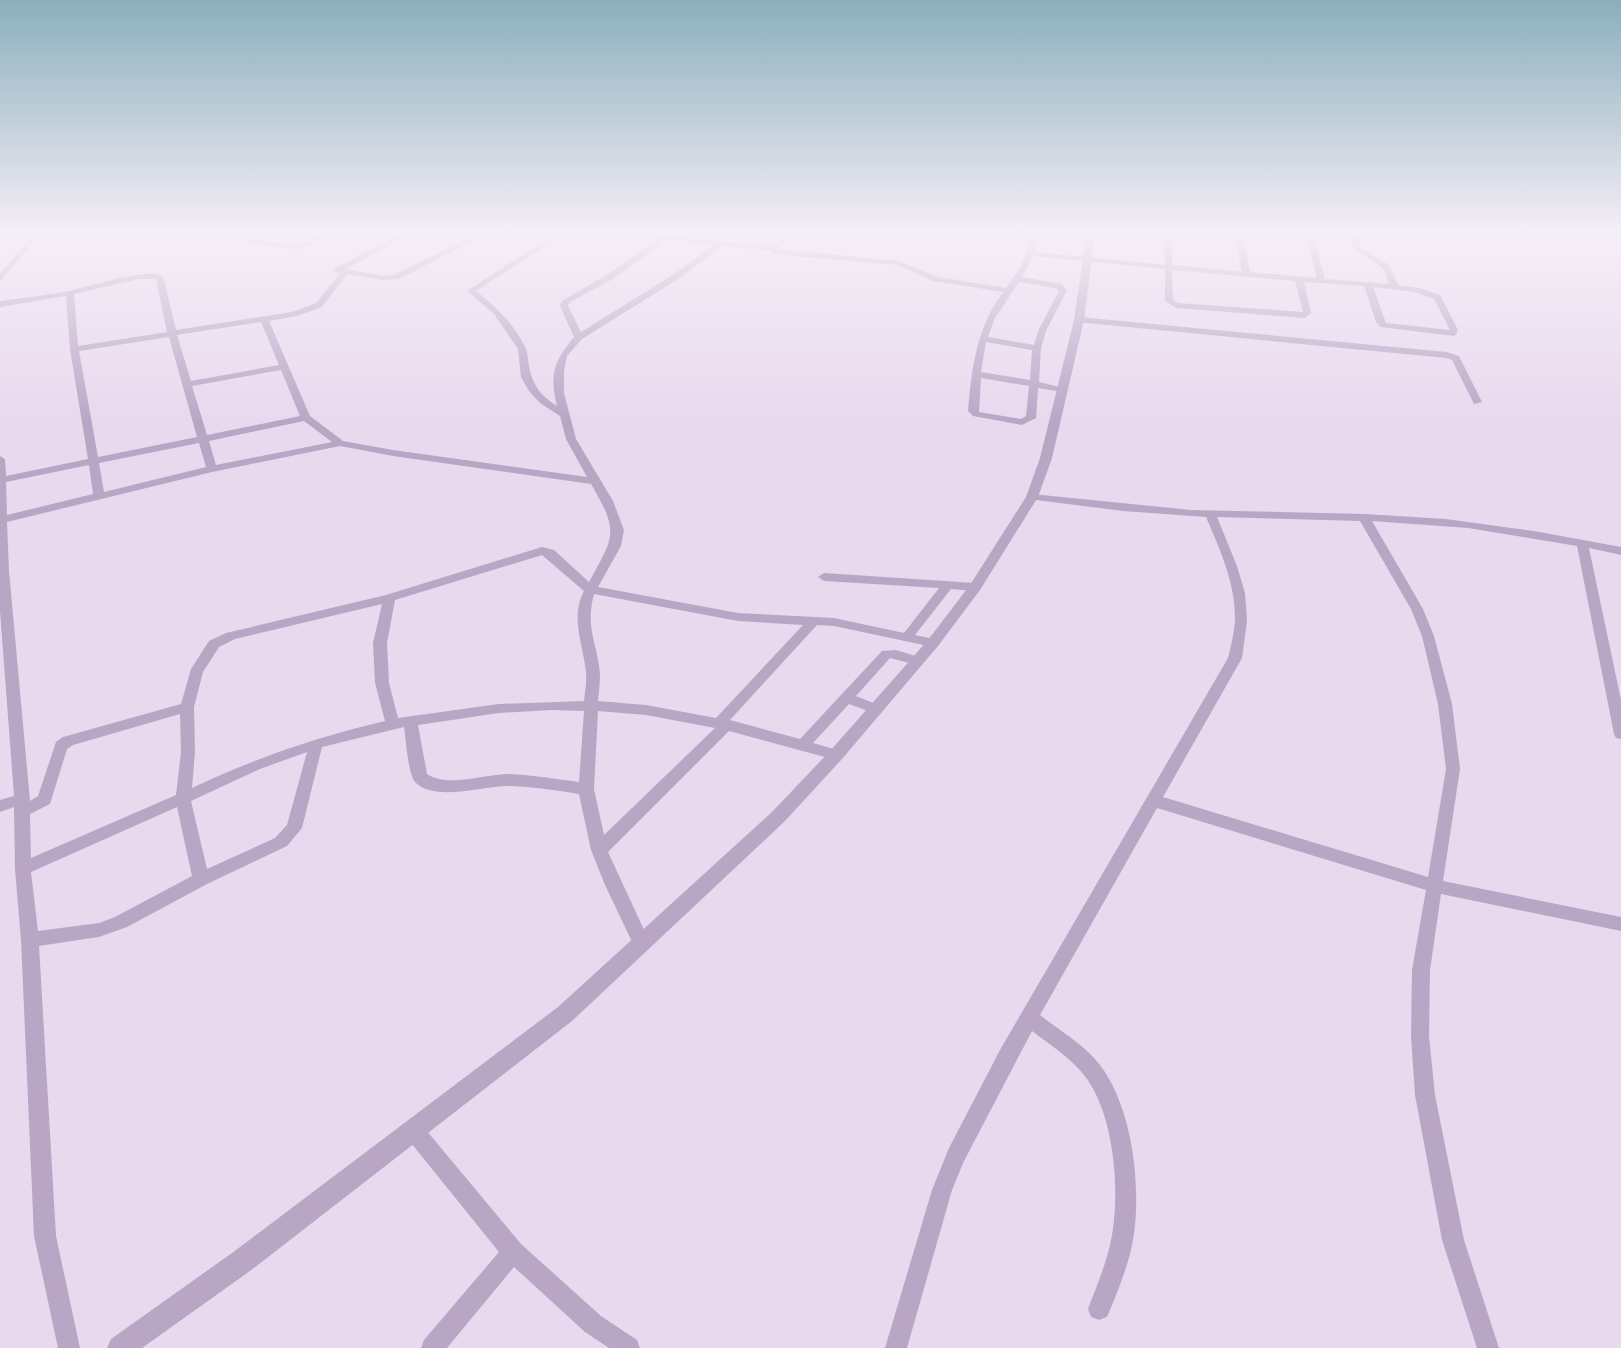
<svg xmlns="http://www.w3.org/2000/svg" width="1621" height="1348" font-family="'Alegreya Sans',sans-serif">
	<style>
		.lines { fill: none; stroke-linecap: round; stroke-linejoin: round }
		.minor { fill: #b9a6c5; fill-rule: evenodd }
		.tertiary { fill: #b9a6c5; fill-rule: evenodd }
	</style>
	<rect width="100%" height="100%" fill="#e8d9ee"/>
	<g class="lines">
		<path class="minor" d="M34,233h8l-42,48v-7z
			M252,233h9l-8,6 44,7 28,-13h11l-38,17 -55,-8v-4z
			M402,233h10l-66,36 37,7 11,-1 84,-42h10l-89,46 -16,1 -36,-6 -25,33 -25,9 -28,5 41,95 33,25 50,9 194,27 -21,-38 -6,-23 -20,-13 -11,-12 -8,-14 -3,-28 -24,-35 -27,-23 89,-58h9l-89,58c20,16 38,33 49,56 3,5 3,13 4,19 3,19 12,30 28,40 -8,-32 -3,-45 17,-69l-14,-31 2,-5 43,-25 54,-37 -46,-6h28l126,13 10,-2 11,-11h9l-19,16 121,12 39,16 68,11 16,-24 11,-31h8l-6,19 130,13 -1,-32h8v32l70,7 -8,-39h8l8,39 67,6 -12,-45h8l12,46 64,5 -6,-16 -30,-20 -2,-5 3,-10h8l-3,10 1,4 29,18 9,20 21,3 21,7 18,35 -2,5 -3,1 -72,-9 -5,-5 -12,-36 -60,-4 7,31 -6,5 -129,-10 -11,-7v-32l-132,-13 -11,21 39,7 6,6 -21,41 -5,17 -2,34 29,7 -5,3 -25,-4 -2,30 -14,7 -49,-9 -5,-5c4,-44 8,-82 35,-119l-70,-11 -35,-16 -106,-9 -20,-3 -1,-3 -49,-4 -42,32 -98,61 -15,17 -3,15v22l12,46 37,62 11,29 -3,16 -23,41 140,26 96,5 70,15 35,-45 -115,-7 -6,-4 6,-4 151,10 6,4 -6,4 -24,-2 -36,46 23,5 2,3 -2,3 -5,1 -99,-21 -17,-1 -87,95 70,19 82,-88 14,-1 26,8 2,3 -7,4 -27,-7 -34,38 25,10 2,3 -2,3 -5,2 -27,-10 -36,39 28,8 2,4 -2,4 -5,1 -107,-29 -121,121 43,93 -3,5 -6,3 -6,-3 -31,-65 -14,-35 -12,-56c-23,-4 -45,-7 -69,-8 -26,-1 -74,17 -95,-4 -7,-8 -9,-43 -11,-55l-82,20 -20,81 -15,18 -80,38 -80,43 -28,10 -60,9 17,290 24,112h-22l-24,-112 -13,-296 -6,-71 -1,-62 -14,5v-12l14,-4 -14,-185v-155l5,3 1,17 82,-17 -18,-110 -4,-53 -66,11v-6c23,-3 46,-6 69,-10 18,-4 80,-24 94,-15l13,54 116,-18 24,-9 24,-30 -5,-1v-4zM668,240l46,5 -40,29 -93,58 -13,-26 2,-4 41,-22zM1172,270l123,11 8,31 -125,-9 -5,-3zM139,279h17l11,53 -89,14 -4,-52zM1019,282l36,6 4,3 -21,40 -4,14 -46,-8 7,-19zM1373,287l42,5 19,7 16,31 -64,-7zM261,322l18,43 -88,16 -14,-46zM169,337l28,100 -99,20 -19,-106zM986,342l46,8 -2,30 -49,-8zM281,370l19,46 -93,19 -15,-49zM981,378l48,8 -3,30 -5,3 -42,-7zM304,421l28,21 -116,23 -7,-24zM199,443l7,24 -102,25 -5,-29zM340,446l53,10 198,28c28,48 24,51 -2,98l-35,-32 -12,-3 -156,48 -160,38 -17,8 -18,28 -10,35 -118,33 -7,5 -18,54 -8,5 -21,-230 -2,-49 205,-50zM89,465l4,29 -86,21 -1,-33zM542,555l42,36c-14,26 -1,53 2,81 1,9 -1,19 -2,29l-85,3 -101,14 -9,-35 -2,-40 8,-43zM594,594l144,27 65,4 -87,93 -70,-13 -48,-4c1,-9 2,-19 2,-28 -3,-31 -15,-45 -6,-79zM382,604l-9,39 2,40 10,38c-69,16 -129,37 -193,67l3,-36 -1,-45 9,-35 16,-25 16,-8zM551,710l33,1 -5,71c-23,-3 -46,-7 -70,-8 -23,0 -62,14 -82,0l-9,-49 81,-12zM598,711l48,4 69,13 -111,107 -10,-46zM180,714l1,38 -5,43 -145,63 -1,-44 20,-10 17,-55 6,-4zM307,752l-20,73 -12,13 -68,31 -16,-68 69,-32zM177,807l15,69 -77,41 -16,6 -61,8 -7,-59z
			M1079,317l368,35 12,4 23,46 -8,2 -22,-44 -6,-2 -370,-36v-4z
			M1032,494l159,16 173,4 82,5 88,12 87,16v8l-32,-7 32,152v39l-5,-1 -2,-4 -37,-188 -109,-18 -96,-7 51,88 11,27 18,68 8,65 -17,112 178,36v14l-180,-37 -11,76 -1,66 6,59 29,145 35,108h-22l-35,-108 -27,-145 -4,-59 1,-66 14,-80 -269,-82 -117,207c20,16 45,30 60,50 32,42 41,118 34,169 -4,28 -16,57 -27,83l-8,3 -8,-3 -3,-8c9,-24 20,-49 24,-74 8,-46 2,-118 -25,-156 -14,-20 -37,-34 -55,-48l-68,130 -12,29 -45,158h-22l47,-158 17,-42 51,-98 228,-392c3,-12 6,-25 7,-37 1,-37 -15,-71 -29,-104l-83,-6 -95,-12 -2,-2zM1217,517l143,4 51,88 11,27 16,68 8,65 -18,108 -265,-80 79,-139 5,-37 -2,-28 -8,-27z
			M414,1121l7,3 100,120 80,72 36,24 3,8h-31l-24,-16 -71,-65 -67,81h-26l3,-8 75,-88 -92,-114 -3,-7 3,-7z"/>
		<path class="tertiary" d="M1087,233h8l-11,87 -32,138 -14,39 -58,93 -42,56 -96,113 -58,63 -212,199 -322,250 -108,77h-35l4,-9 121,-86 326,-246 214,-195 58,-61 98,-111 42,-55 56,-88 14,-39 34,-138z"/>
	</g>
	<linearGradient id="sky" x2="0" y2="1"><stop stop-color="#8aafbc"/><stop offset="0.55" stop-color="#f5eef7"/><stop offset="1" stop-color="#f5eef7" stop-opacity="0"/></linearGradient>
	<rect width="1621" height="422" fill="url(#sky)"/>
</svg>
